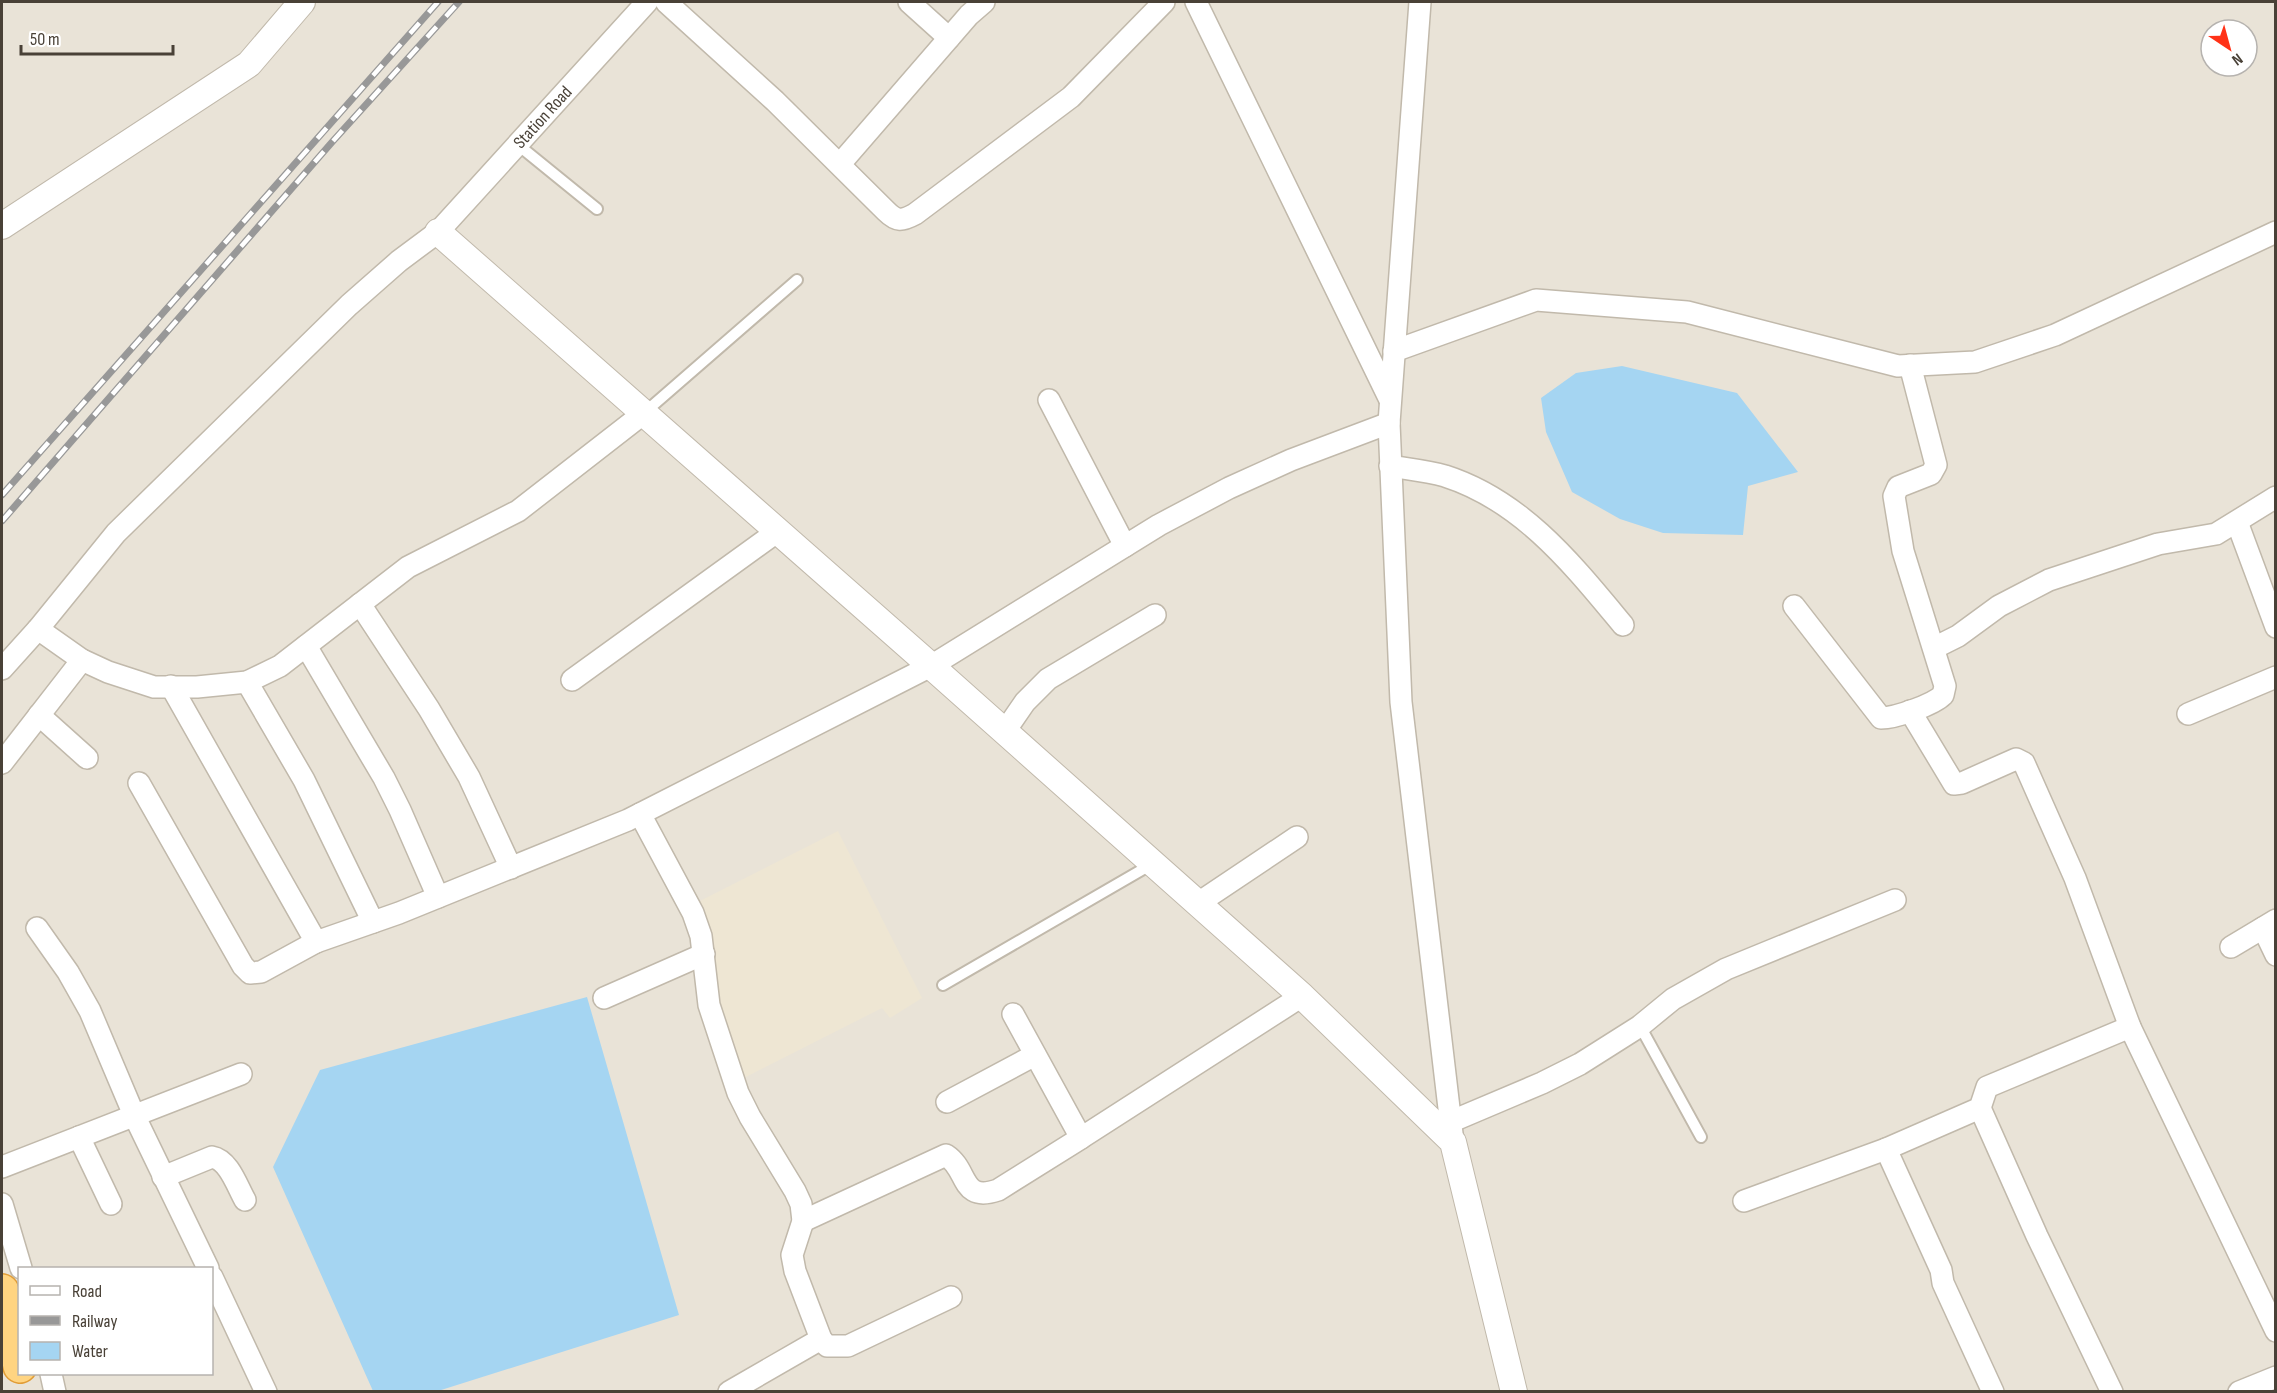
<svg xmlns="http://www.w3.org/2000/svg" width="2277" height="1393" font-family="'Sofia Sans Condensed',sans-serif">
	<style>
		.residential { fill: #e9e3d7; fill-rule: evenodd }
		.education { fill: #eee6d3 }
		.water { fill: #a5d5f2 }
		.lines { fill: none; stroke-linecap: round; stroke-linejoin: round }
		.service-casing { stroke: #c1b9ab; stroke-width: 14 }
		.minor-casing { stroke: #c1b9ab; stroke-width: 24 }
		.tertiary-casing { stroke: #c1b9ab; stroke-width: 28 }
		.trunk-casing { stroke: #e19d37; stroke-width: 36 }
		.service { stroke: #fff; stroke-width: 10 }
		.minor { stroke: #fff; stroke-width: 21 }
		.tertiary { stroke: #fff; stroke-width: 26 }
		.trunk { stroke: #ffd481; stroke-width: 33 }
		.rail-casing { stroke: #989898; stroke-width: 7 }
		.rail { stroke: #fff; stroke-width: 4.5; stroke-dasharray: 14; stroke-linecap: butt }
		.labels { text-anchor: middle; stroke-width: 5; stroke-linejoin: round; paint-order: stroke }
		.street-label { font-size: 18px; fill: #494137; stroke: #fff }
	</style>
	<rect width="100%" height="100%" fill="#f5f1e9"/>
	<path class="residential" d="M2,2h2273v1389h-2273zM2211,30h36v36h-36zM20,1268h192v106h-192z"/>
	<path class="education" d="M838,831l84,167 -32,20 -8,-10 -148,75 -42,-178z"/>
	<path class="water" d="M1622,366l115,27 61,79 -50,14 -5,49 -80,-2 -43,-14 -48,-27 -26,-60 -5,-34 35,-25z
		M587,997l92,318 -241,76h-65l-100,-224 47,-97z"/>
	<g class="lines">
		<defs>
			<path id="service" d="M517,144l80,65
				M644,413l153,-133
				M943,985l209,-121
				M1640,1026l61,111"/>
			<g id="minor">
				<path d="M666,2l109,99 111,110c11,11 16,10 29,3l156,-117 93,-95"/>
				<path d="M909,2l40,36"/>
				<path d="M1196,2l194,398"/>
				<path d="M1420,2l-31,421 12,279 52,440"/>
				<path d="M840,164l129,-149 15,-13"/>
				<path d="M1394,351l142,-51 151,12 211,54 77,-4 80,-27 221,-103"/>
				<path d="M1049,400l76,146"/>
				<path d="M1390,466c18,3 38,5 55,10 78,25 128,89 178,149"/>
				<path d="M2237,522l39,105"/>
				<path d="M360,604l69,105 40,68 42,91"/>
				<path d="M1794,606l87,112c14,0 52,-13 62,-23l2,-9 -42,-135 -9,-55 4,-9 33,-13 5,-9 -26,-100"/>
				<path d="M38,629l44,31 26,12 46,15h43l50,-5 33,-16 128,-99 110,-56 126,-98"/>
				<path d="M306,646l78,132 16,32 38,87"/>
				<path d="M1934,648l24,-12 41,-30 50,-26 109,-36 58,-10 60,-37"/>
				<path id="s1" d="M2,669l36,-40 78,-96 233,-228 50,-44 39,-29 209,-230"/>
				<path d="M572,680l206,-149"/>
				<path d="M247,682l57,98 69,142"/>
				<path d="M171,686l145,256"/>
				<path d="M1910,711l44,73 8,-1 54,-24 8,4 51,115 55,149 146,304"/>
				<path d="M2188,714l88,-37"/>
				<path d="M39,715l48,43"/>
				<path d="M1005,731l20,-29 23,-23 107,-64"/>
				<path d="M2,763l80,-103"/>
				<path d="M139,783l104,183 7,7 11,-1 55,-30 83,-29 229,-93 303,-154 228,-141 70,-37 62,-28 98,-37"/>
				<path d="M640,814l53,99 8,23 8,69 29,88 12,24 45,74 6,13 2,17 -11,34 3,16 26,68 6,7h21l103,-49"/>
				<path d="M1197,904l100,-67"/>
				<path d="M37,928l31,44 22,39 44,104 74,153"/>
				<path d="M2263,928l13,27"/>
				<path d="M2231,947l45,-27"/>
				<path d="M604,998l100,-44"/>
				<path d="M947,1102l88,-47"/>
				<path d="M1980,1108l57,128 75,156"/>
				<path d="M1450,1122l92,-39 38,-19 60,-38 33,-27 53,-30 169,-69"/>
				<path d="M79,1137l32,67"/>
				<path d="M1081,1138l221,-142"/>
				<path d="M1886,1149l55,121 2,13 50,109"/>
				<path d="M2,1167l239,-93"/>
				<path d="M163,1177l49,-20c17,3 25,29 33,43"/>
				<path d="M1744,1201l142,-52 94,-41 7,-21 143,-60"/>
				<path d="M2,1204l19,64"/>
				<path d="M803,1221l143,-66c23,15 14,48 52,35l83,-52 -68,-124"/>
				<path d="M212,1277l54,115"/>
				<path d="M51,1374l4,18"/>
				<path d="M729,1392l92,-53"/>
				<path d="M2239,1392l37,-15"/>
			</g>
			<path id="tertiary" d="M2,226l247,-162 53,-62
				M438,232l493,434 371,330 151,146 61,250"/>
			<path id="trunk" d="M2,1291l18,75"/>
		</defs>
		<use href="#service" class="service-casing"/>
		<use href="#minor" class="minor-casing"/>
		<use href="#tertiary" class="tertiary-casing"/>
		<use href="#trunk" class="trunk-casing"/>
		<use href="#service" class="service"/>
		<use href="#minor" class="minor"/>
		<use href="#tertiary" class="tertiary"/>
		<use href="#trunk" class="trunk"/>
		<defs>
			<path id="rail" d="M2,495l436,-493
				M2,521l331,-380 126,-139"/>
		</defs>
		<use href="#rail" class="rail-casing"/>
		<use href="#rail" class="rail"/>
	</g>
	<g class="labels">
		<g class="street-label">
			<text dy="6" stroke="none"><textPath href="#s1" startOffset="774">Station Road</textPath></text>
		</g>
	</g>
	<rect width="2277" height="1393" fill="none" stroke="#494137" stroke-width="6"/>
	<rect x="18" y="1267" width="195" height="108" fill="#ffffff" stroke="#b6b3af" stroke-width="1.5"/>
	<rect x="30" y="1286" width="30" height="9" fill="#ffffff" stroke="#b6b3af" stroke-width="1.5"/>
	<text x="72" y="1297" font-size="18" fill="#494137">Road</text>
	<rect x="30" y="1316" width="30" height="9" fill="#989898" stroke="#b6b3af" stroke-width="1.5"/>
	<text x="72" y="1327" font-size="18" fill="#494137">Railway</text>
	<rect x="30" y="1342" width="30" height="18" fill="#a5d5f2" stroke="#b6b3af" stroke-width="1.5"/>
	<text x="72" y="1357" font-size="18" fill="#494137">Water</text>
	<g transform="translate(2229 48) rotate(144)"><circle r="28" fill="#ffffff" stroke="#b6b3af" stroke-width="1.5"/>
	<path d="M0-4.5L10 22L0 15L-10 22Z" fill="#ff3217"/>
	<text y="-9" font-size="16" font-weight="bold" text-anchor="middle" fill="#494137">N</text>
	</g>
	<path d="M21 45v9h152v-9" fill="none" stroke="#494137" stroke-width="3"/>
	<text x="30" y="45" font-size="18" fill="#494137" stroke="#ffffff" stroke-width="4.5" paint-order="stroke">50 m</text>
</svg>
